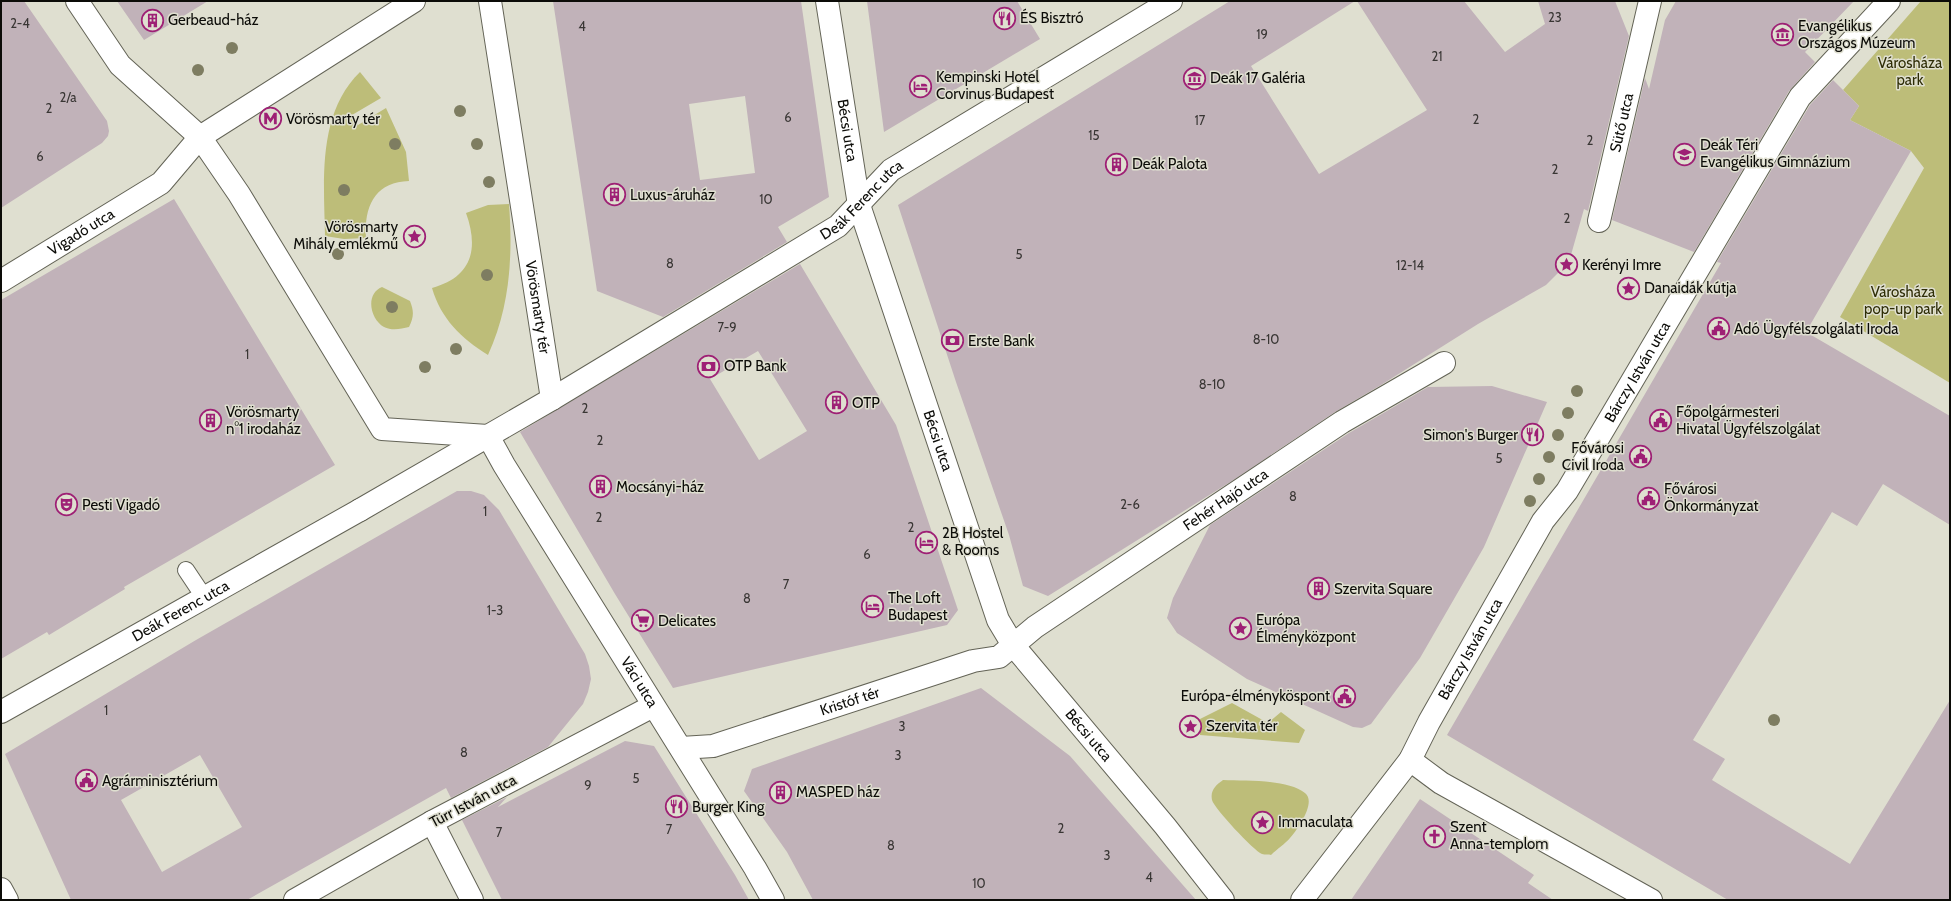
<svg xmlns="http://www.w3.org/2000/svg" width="1951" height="901" font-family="Cabin,sans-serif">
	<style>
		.green { fill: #bdbd79 }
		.building { fill: #c1b2b9; fill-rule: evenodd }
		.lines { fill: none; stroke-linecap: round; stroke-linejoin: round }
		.service-casing { stroke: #636356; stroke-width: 18 }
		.pedestrian-casing { stroke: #636356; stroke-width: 24 }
		.minor-casing { stroke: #636356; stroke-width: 24 }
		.service { stroke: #fff; stroke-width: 16 }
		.pedestrian { stroke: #fff; stroke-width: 22 }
		.minor { stroke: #fff; stroke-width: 22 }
		.tree { fill: #7e7d61 }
		.labels { text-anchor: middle; stroke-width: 3; stroke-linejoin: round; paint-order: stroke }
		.number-label { font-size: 13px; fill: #393634 }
		.poi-label { font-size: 15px; fill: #0c0c08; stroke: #dfdfd0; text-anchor: start }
		.park-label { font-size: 15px; fill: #2e2d06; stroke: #dfdfd0 }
		.street-label { font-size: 15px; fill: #0c0c08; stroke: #dfdfd0 }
	</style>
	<rect width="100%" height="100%" fill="#dfdfd0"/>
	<path class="green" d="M1921,1h29v382l-110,-66 84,-149 -13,-17 -61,-31 9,-14 -16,-16z
		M360,72l21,26 -29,17 6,10 28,-17 20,44 3,29c-34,1 -45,25 -43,57l-22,1 -19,-3c-1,-55 -8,-122 35,-164z
		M509,204c4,52 1,103 -21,151 -27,-17 -47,-36 -56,-67 40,-11 47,-39 34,-75l22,-8z
		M382,287l28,14c4,10 4,16 -1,26 -8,2 -17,4 -25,0 -14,-8 -19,-33 -2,-40z
		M1232,703l36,20 13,-11 24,18 -6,13 -99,-8v-16z
		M1223,780c23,1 64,-1 82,13 12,9 -8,37 -15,45 -5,6 -13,11 -19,17 -2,-1 -6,0 -9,-1 -8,-3 -48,-46 -50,-54 -2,-10 4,-15 11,-20z"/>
	<path class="building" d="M1,1h23l83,120 2,10 -1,5 -6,7 -101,65z
		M117,1h91l-64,39z
		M553,1h248l28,196 -51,30 9,15 -124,75 -66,-26zM745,96l10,77 -55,7 -11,-76z
		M867,1h150l23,38 -156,93z
		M1230,1h125l-104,65 68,108 108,-64 -70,-109h107l41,51 40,-28 -7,-23h77l14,35 -41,175 -4,-2 -15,53 -23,23 -68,39 -97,61 -46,27 -100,67 -187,117 -25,-10 -14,-51 -53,-153 -58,-177z
		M1676,1h178l-49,51 10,10 -26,29 -95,161 -82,-32 33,-142 4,11 16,-69z
		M1833,80l26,26 -9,14 61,31 -105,181 144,84v109l-67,-41 -26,42 -25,-14 -139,228 32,19 -13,21 138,84 100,-164v200h-222l-281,-165 274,-472 -4,-1 93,-157z
		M174,199l161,266 -211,122 1,2 -76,46 -2,-3 -46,27v-359z
		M800,264l96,161 62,185 -11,15 -274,63 -58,-94 -95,-162zM758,351l49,80 -48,29 -49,-81z
		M1492,386l55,16 -63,145 -64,111 -49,66 -9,4 -9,-1 -106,-48 -70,-46 -10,-15 6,-20 37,-73 139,-92 79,-46z
		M457,491h14l13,4 15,15 86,144 4,12 2,13 -3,13 -5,12 -35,43 -97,51 -5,-10 -199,112h-176l-66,-146 191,-114zM200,755l42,72 -80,45 -41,-72z
		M981,688l89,68 126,144h-383l-26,-48 -43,-61 8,-22z
		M625,741l29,5 81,129 14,25h-247l-40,-80 45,-23 -9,10z
		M1420,799l114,76 -6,8 25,17h-202z"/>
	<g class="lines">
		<defs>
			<path id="service" d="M186,570l18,27"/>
			<g id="pedestrian">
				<path d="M77,1l43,64 80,72 39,57 143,235 106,7"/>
				<path id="s1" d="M490,1l62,398"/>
				<path id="s2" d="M1599,221l51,-220"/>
				<path id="s3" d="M1,281l160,-98 39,-46 214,-136"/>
				<path id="s4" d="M488,436l16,29 251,403 18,32"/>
				<path id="s5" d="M360,510l192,-111 286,-173 53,-56 280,-169"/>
				<path id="s6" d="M681,748l32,-2 260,-85 26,-4 36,-30 307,-205 102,-59"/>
				<path d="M432,822l221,-116"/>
			</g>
			<g id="minor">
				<path id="s7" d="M827,1l32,204 139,415 15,25 152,181 58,74"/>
				<path id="s8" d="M1,712l359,-202"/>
				<path d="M1410,760l31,23 210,117"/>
				<path d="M1,889l6,11"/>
				<path d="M295,900l137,-78 40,78"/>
				<path id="s9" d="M1302,900l108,-140 19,-38 114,-201 24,-30 233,-394 89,-96"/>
			</g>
		</defs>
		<use href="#service" class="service-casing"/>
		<use href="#pedestrian" class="pedestrian-casing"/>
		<use href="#minor" class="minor-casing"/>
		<use href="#service" class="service"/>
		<use href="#pedestrian" class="pedestrian"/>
		<use href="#minor" class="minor"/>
	</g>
	<g class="tree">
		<circle cx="232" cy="48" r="6"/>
		<circle cx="198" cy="70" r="6"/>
		<circle cx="460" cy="111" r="6"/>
		<circle cx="395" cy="144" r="6"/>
		<circle cx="477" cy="144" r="6"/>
		<circle cx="489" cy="182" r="6"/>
		<circle cx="344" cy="190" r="6"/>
		<circle cx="338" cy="254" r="6"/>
		<circle cx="487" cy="275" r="6"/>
		<circle cx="392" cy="307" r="6"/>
		<circle cx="456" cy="349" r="6"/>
		<circle cx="425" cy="367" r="6"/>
		<circle cx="1577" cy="391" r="6"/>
		<circle cx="1568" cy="413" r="6"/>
		<circle cx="1558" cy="435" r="6"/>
		<circle cx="1549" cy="457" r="6"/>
		<circle cx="1539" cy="479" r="6"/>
		<circle cx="1530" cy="501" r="6"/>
		<circle cx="1774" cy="720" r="6"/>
	</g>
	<defs>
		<symbol id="restaurant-ring" viewBox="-11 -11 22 22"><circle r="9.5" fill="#dfdfd0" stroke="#9e2075" stroke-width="1.5"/><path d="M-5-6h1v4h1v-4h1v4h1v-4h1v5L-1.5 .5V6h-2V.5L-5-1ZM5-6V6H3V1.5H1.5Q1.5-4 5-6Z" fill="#9e2075"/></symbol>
		<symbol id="building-ring" viewBox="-11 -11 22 22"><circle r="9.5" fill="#dfdfd0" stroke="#9e2075" stroke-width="1.5"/><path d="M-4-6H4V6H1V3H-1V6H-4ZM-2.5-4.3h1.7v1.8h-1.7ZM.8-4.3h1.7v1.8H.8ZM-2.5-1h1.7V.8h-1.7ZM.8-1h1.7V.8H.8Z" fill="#9e2075"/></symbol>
		<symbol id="museum-ring" viewBox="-11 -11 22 22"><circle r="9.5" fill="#dfdfd0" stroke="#9e2075" stroke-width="1.5"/><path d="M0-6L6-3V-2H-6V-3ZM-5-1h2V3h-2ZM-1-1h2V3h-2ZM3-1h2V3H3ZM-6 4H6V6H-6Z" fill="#9e2075"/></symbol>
		<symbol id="hotel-ring" viewBox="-11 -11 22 22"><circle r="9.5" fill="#dfdfd0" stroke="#9e2075" stroke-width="1.5"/><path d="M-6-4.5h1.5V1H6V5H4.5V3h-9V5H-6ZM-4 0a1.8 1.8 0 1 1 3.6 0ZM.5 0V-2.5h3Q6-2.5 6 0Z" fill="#9e2075"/></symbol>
		<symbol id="metro-ring" viewBox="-11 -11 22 22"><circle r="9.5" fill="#dfdfd0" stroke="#9e2075" stroke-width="1.5"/><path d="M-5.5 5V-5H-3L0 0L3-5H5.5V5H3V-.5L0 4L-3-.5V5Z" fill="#9e2075"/></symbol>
		<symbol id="school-ring" viewBox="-11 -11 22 22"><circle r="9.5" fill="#dfdfd0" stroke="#9e2075" stroke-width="1.5"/><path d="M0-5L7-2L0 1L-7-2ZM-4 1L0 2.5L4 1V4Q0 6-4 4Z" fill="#9e2075"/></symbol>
		<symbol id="sight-ring" viewBox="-11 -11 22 22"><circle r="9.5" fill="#dfdfd0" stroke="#9e2075" stroke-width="1.5"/><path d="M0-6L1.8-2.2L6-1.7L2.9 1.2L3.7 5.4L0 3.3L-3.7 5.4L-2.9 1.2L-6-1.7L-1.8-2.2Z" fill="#9e2075"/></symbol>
		<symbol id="civic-ring" viewBox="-11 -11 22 22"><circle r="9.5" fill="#dfdfd0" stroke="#9e2075" stroke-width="1.5"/><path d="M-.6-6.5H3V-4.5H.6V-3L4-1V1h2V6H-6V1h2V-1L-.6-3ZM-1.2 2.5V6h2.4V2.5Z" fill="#9e2075"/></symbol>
		<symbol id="bank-ring" viewBox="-11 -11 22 22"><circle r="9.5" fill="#dfdfd0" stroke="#9e2075" stroke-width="1.5"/><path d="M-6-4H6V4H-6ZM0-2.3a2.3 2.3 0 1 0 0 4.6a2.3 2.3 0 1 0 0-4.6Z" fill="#9e2075"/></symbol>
		<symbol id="theatre-ring" viewBox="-11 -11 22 22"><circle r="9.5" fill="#dfdfd0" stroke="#9e2075" stroke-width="1.5"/><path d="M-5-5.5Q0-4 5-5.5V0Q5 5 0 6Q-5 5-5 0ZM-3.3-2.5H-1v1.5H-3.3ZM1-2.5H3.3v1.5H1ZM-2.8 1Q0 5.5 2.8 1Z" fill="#9e2075"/></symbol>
		<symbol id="supermarket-ring" viewBox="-11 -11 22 22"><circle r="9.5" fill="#dfdfd0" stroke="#9e2075" stroke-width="1.5"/><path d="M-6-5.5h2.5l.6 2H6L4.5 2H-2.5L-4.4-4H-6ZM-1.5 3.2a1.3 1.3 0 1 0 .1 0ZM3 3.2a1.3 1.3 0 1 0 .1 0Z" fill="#9e2075"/></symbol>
		<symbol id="church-ring" viewBox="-11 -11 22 22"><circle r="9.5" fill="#dfdfd0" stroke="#9e2075" stroke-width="1.5"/><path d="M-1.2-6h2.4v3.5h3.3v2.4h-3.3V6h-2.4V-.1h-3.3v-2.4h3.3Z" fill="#9e2075"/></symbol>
	</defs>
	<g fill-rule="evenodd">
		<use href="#restaurant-ring" x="992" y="6" width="25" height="25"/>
		<use href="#building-ring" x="140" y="8" width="25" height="25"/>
		<use href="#museum-ring" x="1770" y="22" width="25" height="25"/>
		<use href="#museum-ring" x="1182" y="66" width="25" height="25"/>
		<use href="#hotel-ring" x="908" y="74" width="25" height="25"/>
		<use href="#metro-ring" x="258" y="106" width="25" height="25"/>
		<use href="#school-ring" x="1672" y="142" width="25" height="25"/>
		<use href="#building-ring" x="1104" y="152" width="25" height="25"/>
		<use href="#building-ring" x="602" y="182" width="25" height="25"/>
		<use href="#sight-ring" x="402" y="224" width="25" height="25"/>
		<use href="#sight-ring" x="1554" y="252" width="25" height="25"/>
		<use href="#sight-ring" x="1616" y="276" width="25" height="25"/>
		<use href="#civic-ring" x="1706" y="316" width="25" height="25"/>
		<use href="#bank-ring" x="940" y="328" width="25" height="25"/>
		<use href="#bank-ring" x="696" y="354" width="25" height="25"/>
		<use href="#building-ring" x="824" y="390" width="25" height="25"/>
		<use href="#building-ring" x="198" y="408" width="25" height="25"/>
		<use href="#civic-ring" x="1648" y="408" width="25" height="25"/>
		<use href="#restaurant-ring" x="1520" y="422" width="25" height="25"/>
		<use href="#civic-ring" x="1628" y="444" width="25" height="25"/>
		<use href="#building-ring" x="588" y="474" width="25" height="25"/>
		<use href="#civic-ring" x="1636" y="486" width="25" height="25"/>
		<use href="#theatre-ring" x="54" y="492" width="25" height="25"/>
		<use href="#hotel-ring" x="914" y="530" width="25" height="25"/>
		<use href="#building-ring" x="1306" y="576" width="25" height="25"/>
		<use href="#hotel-ring" x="860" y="594" width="25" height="25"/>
		<use href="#supermarket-ring" x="630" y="608" width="25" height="25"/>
		<use href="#sight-ring" x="1228" y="616" width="25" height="25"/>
		<use href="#civic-ring" x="1332" y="684" width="25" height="25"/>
		<use href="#sight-ring" x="1178" y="714" width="25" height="25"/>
		<use href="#civic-ring" x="74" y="768" width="25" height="25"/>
		<use href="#building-ring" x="768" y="780" width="25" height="25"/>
		<use href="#restaurant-ring" x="664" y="794" width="25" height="25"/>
		<use href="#sight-ring" x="1250" y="810" width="25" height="25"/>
		<use href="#church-ring" x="1422" y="824" width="25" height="25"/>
	</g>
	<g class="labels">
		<g class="number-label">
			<text x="1555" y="22">23</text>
			<text x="20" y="28">2-4</text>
			<text x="582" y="31">4</text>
			<text x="1262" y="39">19</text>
			<text x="1437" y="61">21</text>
			<text x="68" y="102">2/a</text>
			<text x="49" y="113">2</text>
			<text x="788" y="122">6</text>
			<text x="1476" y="124">2</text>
			<text x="1200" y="125">17</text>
			<text x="1094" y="140">15</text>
			<text x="1590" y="145">2</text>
			<text x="40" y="161">6</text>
			<text x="1555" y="174">2</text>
			<text x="766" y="204">10</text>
			<text x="1567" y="223">2</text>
			<text x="1019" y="259">5</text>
			<text x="670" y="268">8</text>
			<text x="1410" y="270">12-14</text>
			<text x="727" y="332">7-9</text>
			<text x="1266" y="344">8-10</text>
			<text x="247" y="359">1</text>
			<text x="1212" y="389">8-10</text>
			<text x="585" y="413">2</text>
			<text x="600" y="445">2</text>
			<text x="1499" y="463">5</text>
			<text x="1293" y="501">8</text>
			<text x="1130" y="509">2-6</text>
			<text x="485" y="516">1</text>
			<text x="599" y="522">2</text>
			<text x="911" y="532">2</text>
			<text x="867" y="559">6</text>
			<text x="786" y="589">7</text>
			<text x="747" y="603">8</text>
			<text x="495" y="615">1-3</text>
			<text x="106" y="715">1</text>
			<text x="902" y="731">3</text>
			<text x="464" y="757">8</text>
			<text x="898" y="760">3</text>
			<text x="636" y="783">5</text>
			<text x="588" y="790">9</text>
			<text x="1061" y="833">2</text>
			<text x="669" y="834">7</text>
			<text x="499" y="837">7</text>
			<text x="891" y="850">8</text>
			<text x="1107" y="860">3</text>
			<text x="1149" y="882">4</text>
			<text x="979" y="888">10</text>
		</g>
		<g class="poi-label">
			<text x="1020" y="23">ÉS Bisztró</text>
			<text x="168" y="25">Gerbeaud-ház</text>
			<text x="1798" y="31">Evangélikus<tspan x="1798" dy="17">Országos Múzeum</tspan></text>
			<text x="936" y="82">Kempinski Hotel<tspan x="936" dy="17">Corvinus Budapest</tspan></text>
			<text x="1210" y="83">Deák 17 Galéria</text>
			<text x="286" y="124">Vörösmarty tér</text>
			<text x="1700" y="150">Deák Téri<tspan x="1700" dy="17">Evangélikus Gimnázium</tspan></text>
			<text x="1132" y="169">Deák Palota</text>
			<text x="630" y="200">Luxus-áruház</text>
			<text x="398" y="232" text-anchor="end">Vörösmarty<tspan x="398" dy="17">Mihály emlékmű</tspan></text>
			<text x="1582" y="270">Kerényi Imre</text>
			<text x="1644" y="293">Danaidák kútja</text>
			<text x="1734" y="334">Adó Ügyfélszolgálati Iroda</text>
			<text x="968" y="346">Erste Bank</text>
			<text x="724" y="371">OTP Bank</text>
			<text x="852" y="408">OTP</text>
			<text x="226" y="417">Vörösmarty<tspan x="226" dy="17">n°1 irodaház</tspan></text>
			<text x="1676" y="417">Főpolgármesteri<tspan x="1676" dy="17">Hivatal Ügyfélszolgálat</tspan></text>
			<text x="1518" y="440" text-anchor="end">Simon's Burger</text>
			<text x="1624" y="453" text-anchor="end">Fővárosi<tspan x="1624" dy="17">Civil Iroda</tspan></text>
			<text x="616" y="492">Mocsányi-ház</text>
			<text x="1664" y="494">Fővárosi<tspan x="1664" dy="17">Önkormányzat</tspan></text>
			<text x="82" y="510">Pesti Vigadó</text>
			<text x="942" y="538">2B Hostel<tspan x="942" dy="17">&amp; Rooms</tspan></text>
			<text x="1334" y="594">Szervita Square</text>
			<text x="888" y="603">The Loft<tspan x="888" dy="17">Budapest</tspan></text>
			<text x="1256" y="625">Európa<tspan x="1256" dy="17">Élményközpont</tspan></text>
			<text x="658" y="626">Delicates</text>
			<text x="1330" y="701" text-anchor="end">Európa-élményköspont</text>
			<text x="1206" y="731">Szervita tér</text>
			<text x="102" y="786">Agrárminisztérium</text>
			<text x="796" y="797">MASPED ház</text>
			<text x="692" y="812">Burger King</text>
			<text x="1278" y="827">Immaculata</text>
			<text x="1450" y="832">Szent<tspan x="1450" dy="17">Anna-templom</tspan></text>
		</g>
		<g class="park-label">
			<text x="1910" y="68">Városháza<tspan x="1910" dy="17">park</tspan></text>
			<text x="1903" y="297">Városháza<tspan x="1903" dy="17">pop-up park</tspan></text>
		</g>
		<g class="street-label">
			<text dy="5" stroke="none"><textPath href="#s2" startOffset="101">Sütő utca</textPath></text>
			<text dy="5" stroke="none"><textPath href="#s7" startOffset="131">Bécsi utca</textPath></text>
			<text dy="5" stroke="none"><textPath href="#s5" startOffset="591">Deák Ferenc utca</textPath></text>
			<text dy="5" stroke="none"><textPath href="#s3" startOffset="94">Vigadó utca</textPath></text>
			<text dy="5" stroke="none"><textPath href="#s1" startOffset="310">Vörösmarty tér</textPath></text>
			<text dy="5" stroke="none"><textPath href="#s9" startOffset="627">Bárczy István utca</textPath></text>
			<text dy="5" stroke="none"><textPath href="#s7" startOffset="455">Bécsi utca</textPath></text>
			<text dy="5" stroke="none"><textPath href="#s6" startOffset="608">Fehér Hajó utca</textPath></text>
			<text dy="5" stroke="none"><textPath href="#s8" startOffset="206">Deák Ferenc utca</textPath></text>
			<text dy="5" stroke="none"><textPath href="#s9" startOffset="303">Bárczy István utca</textPath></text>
			<text dy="5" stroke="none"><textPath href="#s4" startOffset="289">Váci utca</textPath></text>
			<text dy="5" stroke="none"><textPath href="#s6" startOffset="176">Kristóf tér</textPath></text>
			<text dy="5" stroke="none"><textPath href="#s7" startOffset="791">Bécsi utca</textPath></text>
			<text transform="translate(473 801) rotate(-28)" y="5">Türr István utca</text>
		</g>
	</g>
	<rect width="1951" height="901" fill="none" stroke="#0c0c08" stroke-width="4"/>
</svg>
